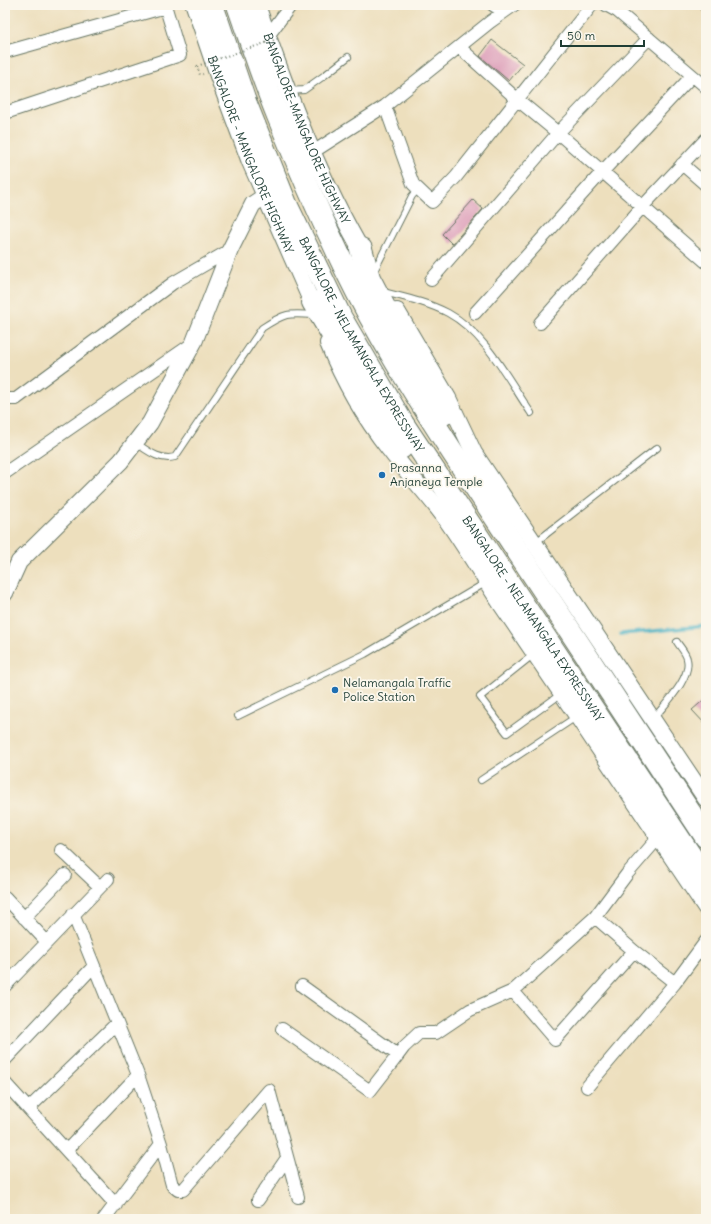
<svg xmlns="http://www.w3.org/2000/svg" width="711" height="1224" font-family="Delius,sans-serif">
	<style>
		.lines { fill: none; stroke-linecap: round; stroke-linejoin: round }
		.stream { stroke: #44b0c2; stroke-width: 3.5 }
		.building { fill: #da95b4 }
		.service-casing { stroke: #677664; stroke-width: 8 }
		.minor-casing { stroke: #677664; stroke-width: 14 }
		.tertiary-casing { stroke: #677664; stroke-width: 18 }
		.motorway-casing { stroke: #677664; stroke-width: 24 }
		.path { stroke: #677664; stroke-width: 2; stroke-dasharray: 1 3; stroke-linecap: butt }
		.service { stroke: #fff; stroke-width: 6 }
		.minor { stroke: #fff; stroke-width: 12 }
		.tertiary { stroke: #fff; stroke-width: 16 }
		.motorway { stroke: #fff; stroke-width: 22 }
		.path-bridge { stroke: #677664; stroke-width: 2; stroke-dasharray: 1 3; stroke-linecap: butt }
		.poi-dot { fill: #1f6fb2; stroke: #fbf7ec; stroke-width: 1.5 }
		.labels { text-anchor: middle; stroke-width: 3.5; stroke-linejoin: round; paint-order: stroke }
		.street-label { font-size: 12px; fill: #1f3d34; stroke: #fbf7ec }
		.poi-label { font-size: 12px; fill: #1f3d34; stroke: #fbf7ec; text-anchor: start }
	</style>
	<rect width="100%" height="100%" fill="#fbf7ec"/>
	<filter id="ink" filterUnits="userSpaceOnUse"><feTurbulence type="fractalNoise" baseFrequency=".025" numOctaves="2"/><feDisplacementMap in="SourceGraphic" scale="8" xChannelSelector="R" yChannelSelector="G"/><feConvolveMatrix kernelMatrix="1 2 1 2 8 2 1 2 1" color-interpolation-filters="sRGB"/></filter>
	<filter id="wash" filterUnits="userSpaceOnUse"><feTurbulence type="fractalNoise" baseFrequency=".012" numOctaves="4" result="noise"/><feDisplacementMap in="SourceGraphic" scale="16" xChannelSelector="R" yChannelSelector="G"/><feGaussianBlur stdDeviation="0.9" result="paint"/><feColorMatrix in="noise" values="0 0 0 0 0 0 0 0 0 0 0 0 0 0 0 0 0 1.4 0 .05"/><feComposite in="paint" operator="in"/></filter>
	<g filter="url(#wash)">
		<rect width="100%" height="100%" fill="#eddfbd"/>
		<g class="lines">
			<path class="stream" d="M621,634l85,-8"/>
		</g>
		<g id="blocks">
			<path class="building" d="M492,40l31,24 -14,17 -29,-25z
				M473,200l10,9 -31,35 -10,-10z
				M706,698v27l-14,-15z"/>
		</g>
	</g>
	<g filter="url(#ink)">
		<use href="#blocks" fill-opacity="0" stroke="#677664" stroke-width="1"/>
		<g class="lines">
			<defs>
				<path id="service" d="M289,91l15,-1 21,-15 23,-18
					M374,271l38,-75 6,-7
					M387,293c20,5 42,10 61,20 37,20 60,66 83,100
					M136,443c12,8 24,18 39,14l87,-129c23,-15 25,-15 52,-13
					M536,542l121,-94
					M534,654l-54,43 27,36 54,-39
					M238,716l127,-62 122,-72
					M654,718c11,-14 38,-40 33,-59 -1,-6 -7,-12 -10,-17
					M481,780l95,-63"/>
				<path id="minor" d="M493,5l11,7
					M606,5l11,6 89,76
					M705,5l1,1
					M268,36l23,-31
					M459,47l59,53 40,33 148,129
					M5,52l161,-45
					M385,106l28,78 19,18 24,-25 136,-172
					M5,113l175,-58 -15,-50
					M313,152l72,-46 105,-84 24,-17
					M682,164l24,21
					M431,280l127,-147 91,-95
					M475,313l128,-142 89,-95
					M540,323l103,-117 63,-67
					M5,399h11l157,-116 57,-33
					M5,473l187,-129
					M61,850l39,37
					M5,897l42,45
					M73,914l65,161 23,69 11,41 6,5h5l86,-100 29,107
					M595,917l39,34 41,32
					M24,918l41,-43
					M5,986l103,-107
					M302,986l96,69 6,-8 15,-14h17l34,-23 43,-19 82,-74 32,-43 32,-37
					M513,991l42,49 79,-89
					M282,1029l88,62 28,-36
					M5,1060l88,-93
					M5,1083l111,122
					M587,1087l88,-104 31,-42
					M29,1108l88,-85
					M67,1150l71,-75
					M258,1200l29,-42
					M104,1219l57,-75"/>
				<g id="tertiary">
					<path id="s1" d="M194,5l25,74 31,83 66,150"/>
					<path id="s2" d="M257,5c30,87 62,174 109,253"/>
					<path d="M397,311l51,87 26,55 232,346"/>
					<path d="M328,343c15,37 36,74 61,106 17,23 37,43 54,66 21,29 39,60 58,89 69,101 137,202 205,304"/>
					<path d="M5,593l14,-31 102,-101 29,-38 44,-81 36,-92 23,-46 12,-8"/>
				</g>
				<g id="motorway">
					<path id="s3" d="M212,5l32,94 42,105 55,114 62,106 303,455"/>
					<path d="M238,5c13,37 25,75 40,111 21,52 44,104 68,154 31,64 69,124 107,183l253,384"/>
					<path d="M361,249l8,29 34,65 26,42 13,30"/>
					<path d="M313,302l69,116 19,30"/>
				</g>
			</defs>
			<use href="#service" class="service-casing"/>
			<use href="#minor" class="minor-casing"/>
			<use href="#tertiary" class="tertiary-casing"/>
			<use href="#motorway" class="motorway-casing"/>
			<path class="path" d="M197,66l3,9 3,-1"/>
			<use href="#service" class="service"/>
			<use href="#minor" class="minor"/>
			<use href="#tertiary" class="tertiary"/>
			<use href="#motorway" class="motorway"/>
			<path class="path-bridge" d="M197,66l83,-28"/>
		</g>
	</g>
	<g class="poi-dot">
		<circle cx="382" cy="475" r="4"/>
		<circle cx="335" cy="690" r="4"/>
	</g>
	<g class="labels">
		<g class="street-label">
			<text dy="4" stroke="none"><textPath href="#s2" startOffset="133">BANGALORE-MANGALORE HIGHWAY</textPath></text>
			<text dy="4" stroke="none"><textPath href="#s1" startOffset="160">BANGALORE - MANGALORE HIGHWAY</textPath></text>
			<text dy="4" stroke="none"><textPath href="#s3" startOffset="372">BANGALORE - NELAMANGALA EXPRESSWAY</textPath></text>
			<text dy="4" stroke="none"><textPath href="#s3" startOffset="696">BANGALORE - NELAMANGALA EXPRESSWAY</textPath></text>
		</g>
		<g class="poi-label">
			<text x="390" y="472">Prasanna<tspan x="390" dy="14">Anjaneya Temple</tspan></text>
			<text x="343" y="687">Nelamangala Traffic<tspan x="343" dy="14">Police Station</tspan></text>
		</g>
	</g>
	<rect width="711" height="1224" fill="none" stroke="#fbf7ec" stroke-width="20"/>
	<path d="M561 40v6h83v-6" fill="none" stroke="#1f3d34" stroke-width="2"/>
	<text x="567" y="40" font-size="12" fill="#1f3d34" stroke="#fbf7ec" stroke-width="3" paint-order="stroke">50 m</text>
</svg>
